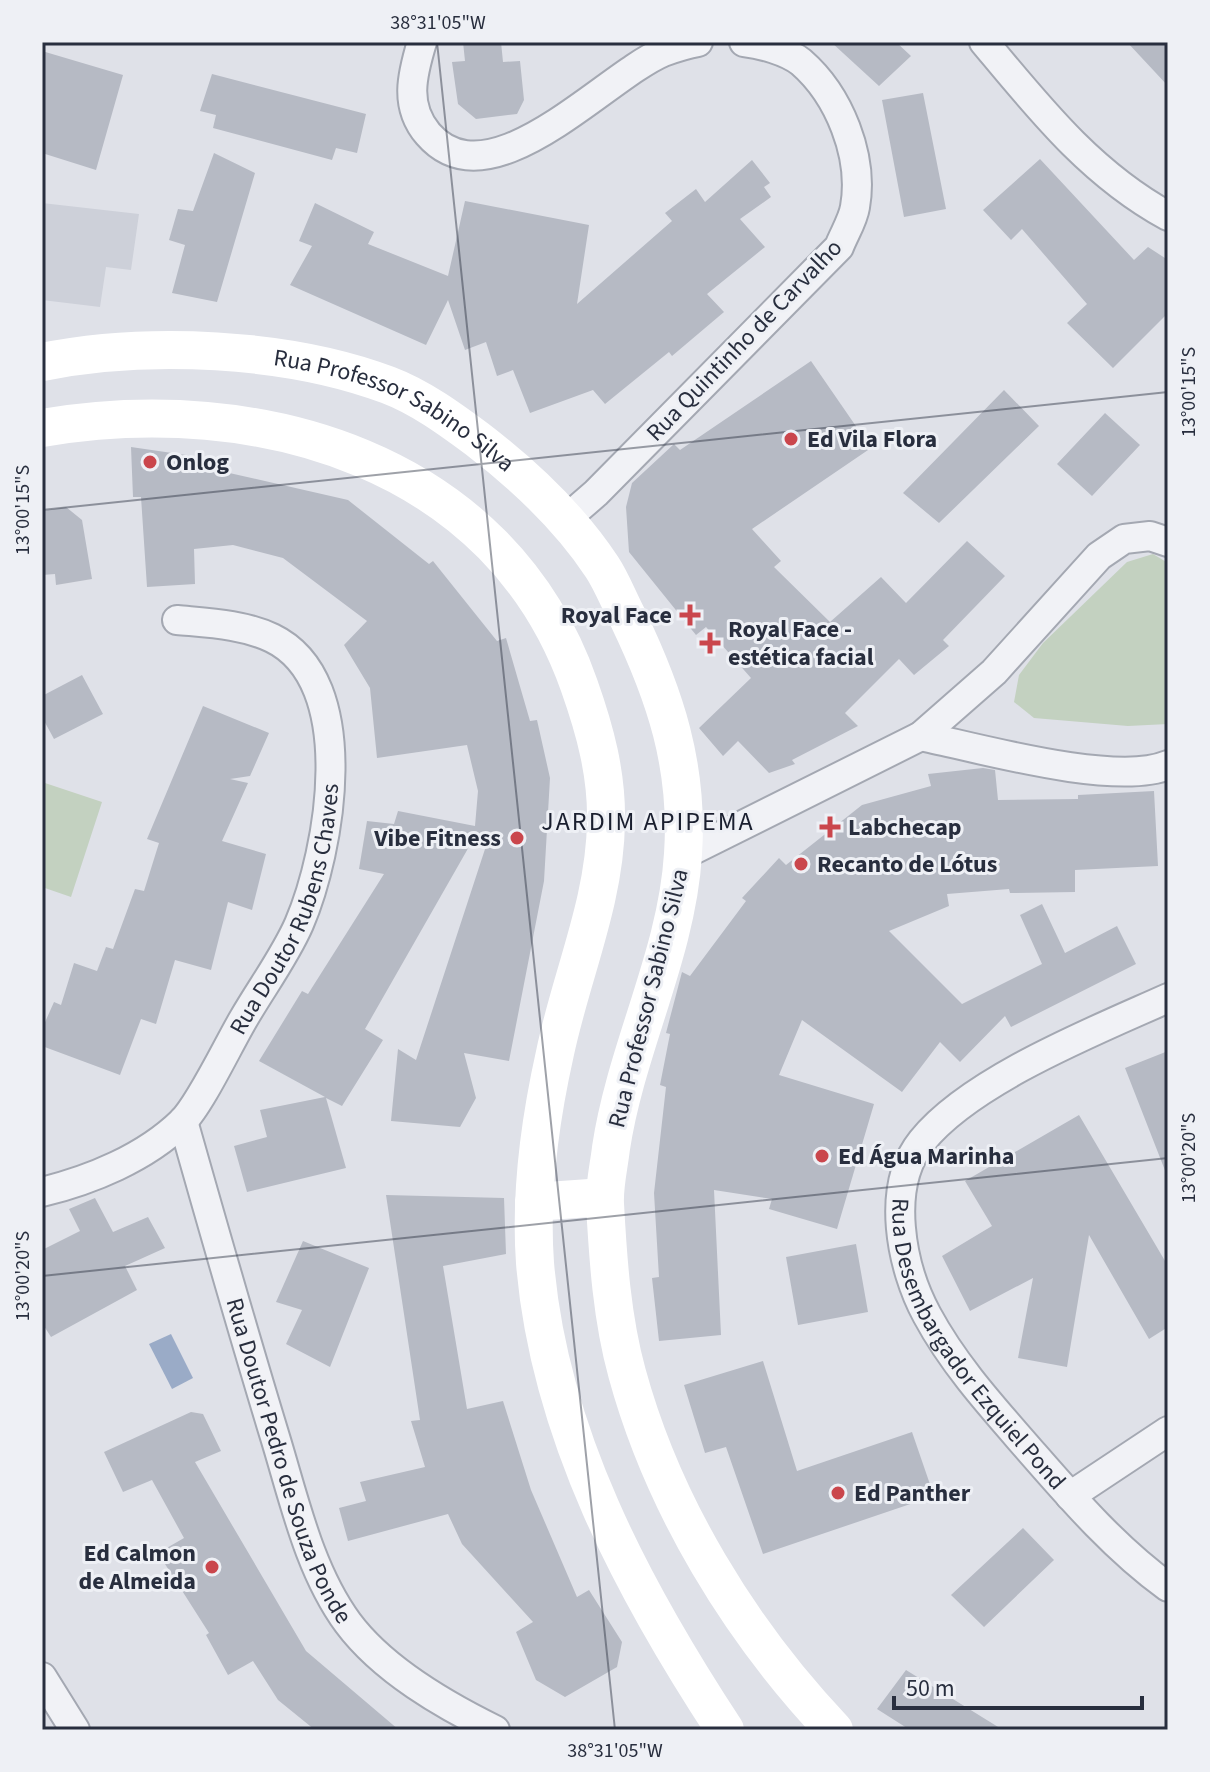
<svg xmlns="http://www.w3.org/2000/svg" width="1210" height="1772" font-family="'Source Sans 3',sans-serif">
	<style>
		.built { fill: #cdd0d9 }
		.green { fill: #c3d1c0 }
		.water { fill: #9aabc7 }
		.building { fill: #b6bac4 }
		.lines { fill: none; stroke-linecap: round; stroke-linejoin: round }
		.street-casing { stroke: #a4a8b2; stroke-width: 32 }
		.street { stroke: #f1f2f6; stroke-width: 28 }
		.secondary { stroke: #fff; stroke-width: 38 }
		.ticks { fill: none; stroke: #282e3e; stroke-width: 2; stroke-opacity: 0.45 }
		.poi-dot { fill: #ca464c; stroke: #eef0f5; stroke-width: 3 }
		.labels { text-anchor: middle; stroke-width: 6; stroke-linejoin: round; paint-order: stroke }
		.street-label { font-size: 24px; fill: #282e3e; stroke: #eef0f5 }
		.poi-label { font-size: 24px; font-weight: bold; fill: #282e3e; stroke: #eef0f5; text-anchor: start }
		.neighbourhood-label { font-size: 26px; letter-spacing: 2px; fill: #1a1f2f; stroke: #eef0f5 }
		.neatline { fill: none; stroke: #282e3e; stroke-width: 3 }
		.ticks-label { font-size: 20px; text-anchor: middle; fill: #282e3e }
	</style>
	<rect width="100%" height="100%" fill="#dfe1e8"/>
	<path class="built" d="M42,203l97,11 -8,56 -25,-3 -6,40 -58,-7z"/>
	<path class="green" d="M1153,554l15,9v161l-40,2 -94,-8 -20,-16 5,-27 24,-32 84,-81z
		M42,782l60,20 -31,95 -29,-10z"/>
	<path class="water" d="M171,1334l22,44 -21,11 -23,-45z"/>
	<path class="building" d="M463,42h38l2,20 17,-1 4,39 -7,14 -41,5 -18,-15 -6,-42 13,-1z
		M831,42h65l15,14 -32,30z
		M1127,42h41v44z
		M42,51l81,24 -27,95 -54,-17z
		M212,74l154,40 -9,39 -21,-5 -4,12 -119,-32 3,-13 -16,-4z
		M923,93l23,116 -42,8 -22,-117z
		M214,153l41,20 -38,129 -45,-9 13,-48 -16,-5 9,-31 15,2z
		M1040,159l94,101 14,-13 20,13v53l-55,55 -46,-45 20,-19 -65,-75 -11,11 -28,-30z
		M752,160l18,23 -6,4 7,10 -31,22 25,28 -58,47 17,18 -52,44 -3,-4 -64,52 -12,-14 -63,23 -17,-43 -16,6 -11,-34 -21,8 -17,-50 -22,45 -136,-60 22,-39 -13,-5 16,-38 59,29 -6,12 80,32 17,-75 124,24 -12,79 95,-83 -7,-8 31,-24 9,13z
		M811,361l60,87 -119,81 29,32 -7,6 56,55 51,-45 25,26 61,-62 38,35 -62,64 6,6 -35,29 -15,-16 -54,54 13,13 -66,34 3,4 -26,9 -31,-32 -15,15 -24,-28 52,-50 -45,-51 -10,8 -67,-83 -3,-45 6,-24 42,-39 6,6z
		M1004,390l35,36 -100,97 -36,-30z
		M1105,413l35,32 -48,51 -35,-32z
		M131,447l96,14 -2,11 123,28 81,64 4,-3 64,80 9,-3 24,83 7,-1 13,58 -6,103 -35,180 -45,-8 12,45 -16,29 -69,-6 7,-72 18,11 70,-214 -12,-8 -109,191 18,11 -41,66 -16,-8 20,70 -99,24 -13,-46 33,-9 -7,-27 65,-13 -66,-36 43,-70 6,3 76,-120 -25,-5 8,-48 27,3 4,-13 77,15 3,-35 -11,-46 -90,13 -7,-70 -26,-43 23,-24 -84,-63 -50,-13 -39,4 1,35 -48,3 -6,-90h-8z
		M66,507l16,13 10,59 -36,6 -1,-11 -13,1v-64z
		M82,675l21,39 -49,25 -12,-22v-21z
		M203,706l66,27 -19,43 -20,3 18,4 -26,58 44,13 -14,56 -24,-8 -17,68 -36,-10 -19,64 -15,-5 -21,56 -78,-29v-17l12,-27 7,3 13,-42 23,8 9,-24 7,2 22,-60 9,2 15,-48 -12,-4z
		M983,768l12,2 3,30 80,-1v-4l76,-4 4,75 -83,4v22l-65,1 -1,-4 -62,5 2,12 -60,25 73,73 80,-40 -22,-49 22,-11 23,49 52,-27 19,38 -125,63 -6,-11 -45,46 -20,-20 -38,50 -100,-72 -23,55 95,29 -37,125 -68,-20 3,-10 -58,-9 7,145 -62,6 -7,-63 7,-1 -5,-84 12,-106 -6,-2 10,-51 -4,-1 16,-61 8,4 56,-75 -4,-3 37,-40 7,7 76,-60 69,-19 -3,-12z
		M1168,1051v121l-2,1 -41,-105z
		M1079,1115l89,151v61l-19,12 -60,-104 -22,132 -49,-9 15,-80 -63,33 -28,-55 50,-30 -27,-45z
		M386,1195l118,3 2,56 -63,12 24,143 36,-8 28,89 46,107 12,-7 33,52 -5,25 -52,30 -29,-17 -20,-48 17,-10 -71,-78 -14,-30 -100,27 -9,-33 27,-7 -6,-19 65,-15 -14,-46 9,-1z
		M95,1198l18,34 35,-15 17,31 -40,18 12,24 -86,47 -9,-14v-73l38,-19 -11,-22z
		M303,1241l66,27 -39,99 -44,-23 16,-34 -26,-8z
		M856,1244l12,68 -70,13 -12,-68z
		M763,1361l34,110 115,-39 22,64 -171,58 -37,-107 -21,6 -21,-68z
		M191,1412l12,2 18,37 -26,11 111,189 93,79h-84l-37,-30 -25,-39 -25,14 -22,-40 3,-2 -51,-80 26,-15 -32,-58 -29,12 -19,-40z
		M1023,1528l31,32 -70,67 -33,-32z
		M906,1670l97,60h-93l-33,-21z"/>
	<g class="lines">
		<defs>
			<g id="street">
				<path d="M422,42c-10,33 -18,64 6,92 62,72 176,-57 235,-82 11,-4 24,-8 35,-10"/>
				<path d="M984,42c55,66 107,132 184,174"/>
				<path d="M566,519l30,-26 243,-246c5,-13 14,-27 16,-40 9,-51 -16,-112 -54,-145 -14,-11 -40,-18 -57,-20"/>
				<path d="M921,736c57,12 195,51 247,29"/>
				<path d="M683,855l238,-119 73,-64 105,-116 25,-17 26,-3 18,6"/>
				<path id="s1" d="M1168,998c-71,32 -197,82 -246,143 -37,46 -21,126 5,174 28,52 68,95 107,140 41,47 83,95 134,132"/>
				<path id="s2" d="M183,1121c30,106 60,211 92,316 19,62 34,133 73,186 35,47 96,82 147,107"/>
				<path id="s3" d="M42,1192c49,-12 103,-34 140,-70 18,-17 47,-79 62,-104 18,-31 41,-62 55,-94 31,-72 62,-243 -27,-286 -30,-14 -63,-15 -95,-18"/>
				<path d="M1070,1496l98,-65"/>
				<path d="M42,1677l33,53"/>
			</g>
		</defs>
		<use href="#street" class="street-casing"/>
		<use href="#street" class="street"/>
		<g class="secondary">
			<path id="s4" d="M42,362c105,-21 245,-15 346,23 32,12 62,34 89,54 47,36 92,78 125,128 10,15 17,34 26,51 37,77 61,148 55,236 -6,100 -57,194 -72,294 -2,18 -7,38 -6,56 3,55 7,115 22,169 36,132 113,258 207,357"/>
			<path d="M42,428c217,-37 458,32 537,257 16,45 28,89 27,137 -1,80 -35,154 -51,231 -15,67 -25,141 -20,210 14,170 98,327 190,467"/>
			<path d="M534,1202l70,-5"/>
		</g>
	</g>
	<path class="ticks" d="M437,42l178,1688M42,510l1126,-118M42,1276l1126,-118"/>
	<g class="poi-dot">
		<circle cx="791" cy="439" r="8"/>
		<circle cx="150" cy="462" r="8"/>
		<path d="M686 603h8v8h8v8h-8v8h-8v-8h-8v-8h8z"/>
		<path d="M706 631h8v8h8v8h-8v8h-8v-8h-8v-8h8z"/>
		<path d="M826 815h8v8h8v8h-8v8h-8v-8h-8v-8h8z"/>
		<circle cx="517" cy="838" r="8"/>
		<circle cx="801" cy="864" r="8"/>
		<circle cx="822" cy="1156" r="8"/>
		<circle cx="838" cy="1493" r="8"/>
		<circle cx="212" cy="1567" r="8"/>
	</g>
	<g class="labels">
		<g class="street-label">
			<text transform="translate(744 340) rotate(-46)" y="8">Rua Quintinho de Carvalho</text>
			<text dy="8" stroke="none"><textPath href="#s4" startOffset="366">Rua Professor Sabino Silva</textPath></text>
			<text dy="8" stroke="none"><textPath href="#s3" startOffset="398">Rua Doutor Rubens Chaves</textPath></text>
			<text transform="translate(648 998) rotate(-76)" y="8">Rua Professor Sabino Silva</text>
			<text dy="8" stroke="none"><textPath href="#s1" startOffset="518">Rua Desembargador Ezquiel Pond</textPath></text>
			<text dy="8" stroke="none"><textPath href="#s2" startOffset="356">Rua Doutor Pedro de Souza Ponde</textPath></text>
		</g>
		<g class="poi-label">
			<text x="807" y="447">Ed Vila Flora</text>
			<text x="166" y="470">Onlog</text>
			<text x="672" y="623" text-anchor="end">Royal Face</text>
			<text x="728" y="637">Royal Face -<tspan x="728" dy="28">estética facial</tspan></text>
			<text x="848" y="835">Labchecap</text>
			<text x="501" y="846" text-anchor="end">Vibe Fitness</text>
			<text x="817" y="872">Recanto de Lótus</text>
			<text x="838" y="1164">Ed Água Marinha</text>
			<text x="854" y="1501">Ed Panther</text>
			<text x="196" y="1561" text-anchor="end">Ed Calmon<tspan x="196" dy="28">de Almeida</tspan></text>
		</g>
		<g class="neighbourhood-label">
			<text x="648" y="830">JARDIM APIPEMA</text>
		</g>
	</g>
	<rect width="1210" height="1772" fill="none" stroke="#eef0f5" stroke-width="88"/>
	<path d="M894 1696v12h248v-12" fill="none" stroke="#282e3e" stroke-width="4"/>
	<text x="906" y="1696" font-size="24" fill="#282e3e" stroke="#eef0f5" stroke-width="6" paint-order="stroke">50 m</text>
	<rect x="44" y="44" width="1122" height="1684" class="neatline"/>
	<g class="ticks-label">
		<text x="438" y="29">38°31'05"W</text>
		<text transform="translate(1188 392) rotate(-90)" y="7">13°00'15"S</text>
		<text transform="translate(22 510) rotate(-90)" y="7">13°00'15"S</text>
		<text transform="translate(1188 1158) rotate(-90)" y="7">13°00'20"S</text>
		<text transform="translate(22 1276) rotate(-90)" y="7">13°00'20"S</text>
		<text x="615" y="1757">38°31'05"W</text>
	</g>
</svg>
